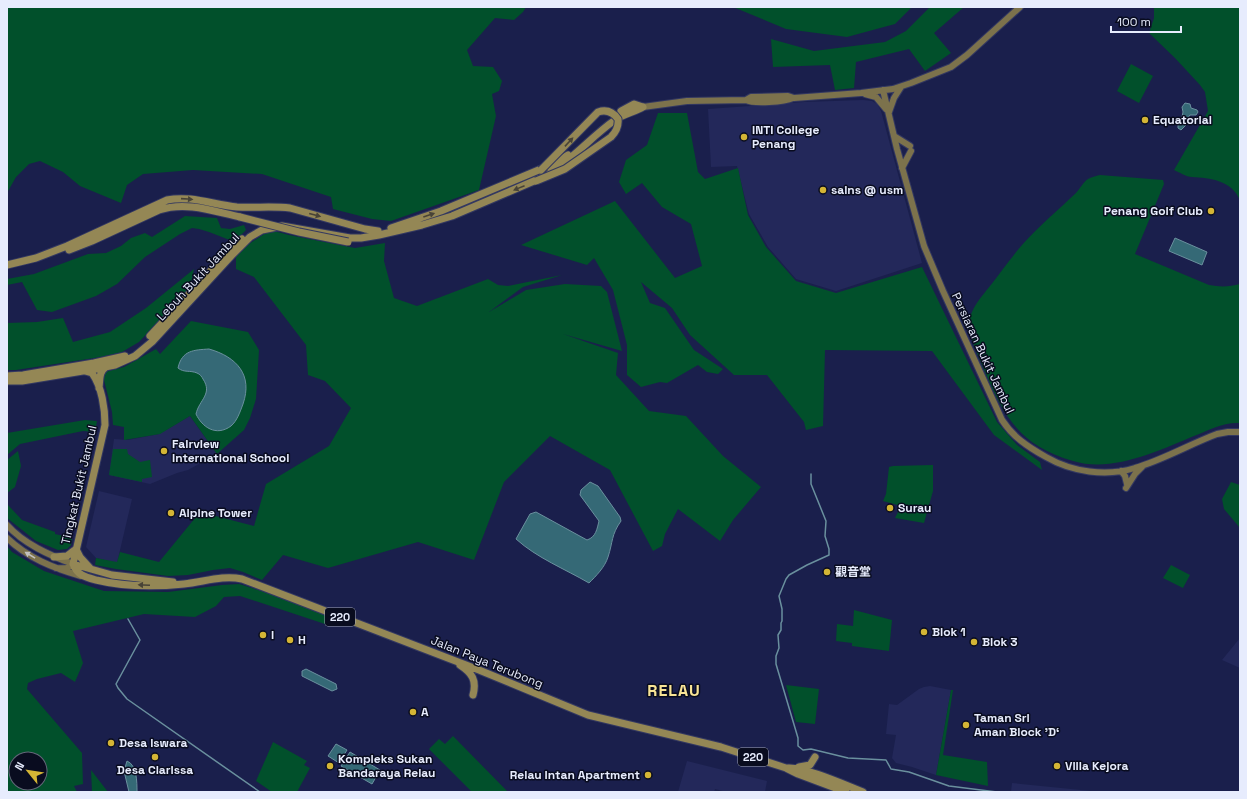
<svg xmlns="http://www.w3.org/2000/svg" width="1247" height="799" font-family="'Space Grotesk','Noto Sans SC',sans-serif">
	<style>
		.built { fill: #23285a }
		.green { fill: #01502b; fill-rule: evenodd }
		.water { fill: #356976; stroke: #6a909e }
		.lines { fill: none; stroke-linecap: round; stroke-linejoin: round }
		.stream { stroke: #6a909e; stroke-width: 1.5 }
		.secondary-casing { stroke: #333861; stroke-width: 8 }
		.primary-casing { stroke: #333861; stroke-width: 9 }
		.secondary { stroke: #7c724c; stroke-width: 6 }
		.primary { stroke: #948755; stroke-width: 7 }
		.primary-bridge-casing { stroke: #333861; stroke-width: 9; stroke-linecap: butt }
		.primary-bridge { stroke: #948755; stroke-width: 7 }
		.oneway { fill: #484337 }
		.oneway2 { fill: #c2c1bf }
		.poi-dot { fill: #d4b535; stroke: #090c1f; stroke-width: 1.5 }
		.labels { text-anchor: middle; stroke-width: 3; stroke-linejoin: round; paint-order: stroke }
		.shield { fill: #090c1f; stroke: #a4a9ba; stroke-width: 1 }
		.shield-label { font-size: 11px; font-weight: bold; fill: #e7ecfd }
		.poi-label { font-size: 12px; font-weight: bold; fill: #e7ecfd; stroke: #090c1f; text-anchor: start }
		.street-label { font-size: 12px; fill: #e7ecfd; stroke: #090c1f }
		.district-label { font-size: 16px; font-weight: bold; letter-spacing: 1px; fill: #f8e496; stroke: #090c1f }
	</style>
	<rect width="100%" height="100%" fill="#1a1f4c"/>
	<path class="built" d="M863,100l9,1 5,3 4,7 41,152 -86,28 -40,-12 -28,-32 -19,-33 -12,-48 -26,1 -3,-58 96,-7z
		M190,416l27,38 -29,16 -11,3 -27,11 -41,-9 5,-36 14,1 31,-6z
		M99,491l33,8 -15,64 -21,-5 -10,-11z
		M1240,638v30l-18,-8z
		M930,686l21,4 -15,85 -24,-8 -16,-4 -4,-5 4,-23 -10,-1 3,-30 8,1 22,-16 5,-2z
		M687,761l80,20 -2,11h-39l-11,-3 -1,3h-36z
		M1012,783l79,8v1h-80z"/>
	<path class="green" d="M7,7h519l-3,5 -9,8 -19,-2 -28,32 6,16 20,1 9,14 -3,10 -7,3 4,22 -17,74 -88,31 -19,-2 -39,-10 -2,-12 -69,-23 -69,-4 -50,4 -16,11 -6,18 -41,-17 -17,-14 -23,-11 -11,3 -13,13 -9,16z
		M733,7h179l-17,17 -48,13 -61,-8z
		M930,7h34l-30,26 17,20 -26,18 -16,-22 -53,13 -2,26 -19,2 -5,-25 -57,2 -2,-28 43,12 71,-9 21,-11z
		M1154,7h86v193c-9,-20 -30,-22 -48,-23 -6,0 -13,-5 -18,-7l34,-59 -3,-19 -5,-7 -25,-27 -26,-25 5,-15z
		M1131,64l22,12 -14,27 -22,-12z
		M658,113h29l11,59 7,7 33,-11 10,47 18,32 30,34 40,12 86,-26 75,155 20,23 23,17 2,8 -48,-35 -62,-84 -107,-1 -2,76 -17,4 -2,-8 -37,-47h-33l-44,-40 -18,-27 -31,-26 9,21 15,5 29,42 29,19 -5,5 -11,-2 -9,-7 -31,18 -7,-1 -19,5 -14,-12v-30l-14,-55 -19,-32 -7,7 -66,-20 94,-44 60,77 27,-12 -11,-42 -29,-17 -20,-24 -16,11 -7,-12 7,-22 21,-15z
		M1100,175l63,5 1,4 -29,70 74,31c11,2 20,2 31,-1v139c-17,-1 -31,7 -46,13 -36,15 -82,37 -121,25 -56,-16 -70,-47 -91,-96 -5,-13 -14,-29 -13,-43 2,-14 13,-26 21,-36 11,-14 21,-28 32,-41 17,-19 36,-35 54,-52 4,-4 7,-11 12,-14 3,-2 8,-3 12,-4z
		M185,216l32,2 4,10 9,1 14,-4 2,5 -11,11 -8,-2 -18,-7 -10,-3 -7,-1 -12,6 -35,23 -28,27 -21,12 -44,16 -15,-2 -15,-28 -15,3v-6l27,-5 54,-20 18,-1 15,-7 10,-8 14,-5 7,4z
		M270,230l19,5 66,13 30,-5 -1,18 10,37 23,8 71,-27 10,6 10,1 54,-11 -39,12 -34,25 37,-22 39,-6 36,2 6,6 15,59 -59,-17 55,19 -2,22 33,36 37,5 37,40 38,31 -28,33 -13,21 -42,-32 -13,25 -3,12 -9,5 -43,-81 -60,-34 -46,46 -30,78 -56,-18 -90,26 -45,-13 -21,25 -19,-8 -13,-4 -17,2 -25,5 -20,1 -52,-7 -21,-4 1,-7 21,4 3,-10 39,10 41,-50 54,14 12,-42 63,-38 22,-38 -26,-27 -17,-6 -2,-30 -52,-68 -18,-8v-13l7,-8z
		M194,269l-4,18 -51,55 -17,10 -21,5 -85,13h-9v-47l30,-1 26,-4 10,24 37,-10 36,-24z
		M191,321l57,11 11,18 -3,49 -6,19 -6,12 -27,24 -27,-38 -30,18 -36,6v-13l-11,-2 -1,-13 -9,-36 2,-4 19,-5 32,-18 4,5z
		M85,420l12,1 -2,11 -12,-1 -63,13 -13,11v-22z
		M113,449h14l1,5 12,8 10,-2 2,17 -10,2v3l-33,-7z
		M18,451l3,15 -6,21 -8,6v-33z
		M933,465v26l-9,32 -29,-5 6,-12 -18,-5 3,-7 3,-27 4,-1z
		M1231,482l9,3v43l-16,-19 -2,-10z
		M7,502l1,3 14,15 33,12v2l17,4 -1,7 -4,4 -9,1 -22,-9 -29,-23z
		M7,546l5,6 32,19 60,20 64,1 54,-7 17,-1 29,9 67,26 -4,7 -91,-30 -16,1 -8,9 -21,11 -51,-3 -71,17 10,32 -8,19 -14,-9 -24,6 -9,4 -1,6 55,64 1,31 -9,2 3,6h-70zM16,759h24v24h-24z
		M1171,565l19,10 -7,13 -20,-10z
		M854,610l38,10 -3,31 -37,-5v-3l-16,-2 1,-17 16,2z
		M786,685l33,4 -4,35 -19,-2z
		M951,690h2l-10,65 44,7 1,24 -52,-11z
		M453,736l55,56h-36l-43,-43 10,-10 6,5z
		M273,742l34,19 -3,4 6,3 -13,24h-25l-16,-11z
		M91,770l17,22h-16z"/>
	<path class="water" d="M1185,103l5,1 1,4 6,2 1,2 -2,3h-6l-3,4v5l-6,6 -3,-2v-8l4,-3 1,-5 -1,-5z
		M1175,238l32,14 -5,13 -33,-14z
		M209,349c28,8 44,26 34,55 -3,8 -6,17 -12,22 -15,11 -29,1 -35,-12 3,-14 17,-20 7,-35 -1,-2 -3,-5 -6,-6 -7,-3 -13,0 -19,-5 4,-18 16,-18 31,-19z
		M590,482l8,4 22,31 1,4c-10,14 -8,21 -13,36 -3,10 -12,19 -19,26 -24,-14 -52,-25 -73,-44l14,-25 6,-2 51,28c9,-3 10,-11 12,-19l-19,-26 1,-5z
		M306,669l30,15 1,5 -5,2 -30,-15v-5z
		M336,744l11,6 -8,13 -11,-7z
		M350,752l30,18 -8,14 -31,-18z
		M127,761c10,4 10,21 10,31h-8l-5,-21z"/>
	<g class="lines">
		<path class="stream" d="M811,474v10l15,37 -1,15 4,13v6l-22,10 -18,10 -3,4 -7,17 3,13v12l-1,2v7l-3,5 1,13 -3,8v8l22,74v8l5,4 8,-1 37,9 38,2 5,9 18,3 40,14 48,6
			M128,619l12,21 -24,44 2,4 9,11 133,93"/>
		<defs>
			<path id="secondary" d="M883,90l14,59 27,97 19,45 59,129c11,17 26,27 44,37 26,15 60,20 89,11 28,-8 55,-24 82,-34l11,-2h12
				M865,94l11,3 10,12
				M746,100l5,-3 37,-1 6,2 67,-5 32,-4 18,-6 40,-16 16,-12 53,-48
				M643,107l44,-6 59,-1c8,4 38,2 47,-2
				M889,112l5,-14 7,-11
				M894,136l16,10
				M902,168l9,-17
				M1121,471l4,5 2,8
				M1126,488l9,-14 7,-7
				M7,525c17,19 42,30 66,39 -5,6 -10,4 -17,4
				M7,538c21,20 46,30 74,38"/>
			<path id="primary" d="M621,111l13,-7 9,3
				M550,173c24,-15 42,-37 65,-53 10,-7 20,-8 28,-13
				M391,228l50,-17 112,-47 15,-9
				M69,250l23,-9 67,-31c27,-9 54,1 81,7
				M7,265l29,-7 31,-12 100,-46c24,-5 47,5 70,7 18,1 36,-1 53,1l75,21 13,2
				M150,336l79,-85 13,-12
				M7,376l16,-1 71,-12 31,-7
				M7,381h15l73,-12 20,-4 20,-9 18,-15 80,-87 17,-17 12,-7 20,-4 68,12h11l18,-3 43,-10 30,-9 89,-38
				M99,388c1,-8 0,-17 7,-21
				M76,549l4,8 10,11
				M54,557l13,-1 9,-7
				M73,564c4,11 12,13 23,16 29,7 59,7 88,4 20,-2 38,-9 58,-5l237,91 109,45 133,32 65,21 12,6 48,18
				M73,564l32,-139c0,-16 -3,-38 -13,-52l-7,-2
				M73,564l39,11 61,7
				M460,665c12,8 17,15 13,30
				M799,767l11,-2 5,-8
				M788,768c17,-1 57,17 75,24"/>
		</defs>
		<use href="#secondary" class="secondary-casing"/>
		<use href="#primary" class="primary-casing"/>
		<use href="#secondary" class="secondary"/>
		<use href="#primary" class="primary"/>
		<defs>
			<path id="primary-bridge" d="M536,181l29,-12 46,-32c5,-5 8,-10 7,-18 -5,-7 -11,-10 -20,-7l-57,58
				M240,217l59,15 49,10"/>
		</defs>
		<use href="#primary-bridge" class="primary-bridge-casing"/>
		<use href="#primary-bridge" class="primary-bridge"/>
	</g>
	<defs><path id="oneway-solid" d="M-6-.8H1V-3.2L6.5 0L1 3.2V.8H-6Z"/></defs>
	<g class="oneway">
		<use href="#oneway-solid" transform="translate(569 142) rotate(-47)"/>
		<use href="#oneway-solid" transform="translate(519 188) rotate(158)"/>
		<use href="#oneway-solid" transform="translate(187 199) rotate(4)"/>
		<use href="#oneway-solid" transform="translate(315 215) rotate(15)"/>
		<use href="#oneway-solid" transform="translate(429 215) rotate(-19)"/>
		<use href="#oneway-solid" transform="translate(144 585) rotate(-178)"/>
	</g>
	<use class="oneway2" href="#oneway-solid" transform="translate(30 555) rotate(-149)"/>
	<g class="poi-dot">
		<circle cx="1145" cy="120" r="4"/>
		<circle cx="744" cy="137" r="4"/>
		<circle cx="823" cy="190" r="4"/>
		<circle cx="1211" cy="211" r="4"/>
		<circle cx="164" cy="451" r="4"/>
		<circle cx="890" cy="508" r="4"/>
		<circle cx="171" cy="513" r="4"/>
		<circle cx="827" cy="572" r="4"/>
		<circle cx="924" cy="632" r="4"/>
		<circle cx="263" cy="635" r="4"/>
		<circle cx="290" cy="640" r="4"/>
		<circle cx="974" cy="642" r="4"/>
		<circle cx="413" cy="712" r="4"/>
		<circle cx="966" cy="725" r="4"/>
		<circle cx="111" cy="743" r="4"/>
		<circle cx="155" cy="757" r="4"/>
		<circle cx="330" cy="766" r="4"/>
		<circle cx="1057" cy="766" r="4"/>
		<circle cx="648" cy="775" r="4"/>
	</g>
	<g class="labels">
		<g class="shield">
			<rect x="325" y="608" width="30" height="18" rx="3"/>
			<rect x="738" y="748" width="30" height="18" rx="3"/>
		</g>
		<g class="shield-label">
			<text x="340" y="621">220</text>
			<text x="753" y="761">220</text>
		</g>
		<g class="poi-label">
			<text x="1153" y="124">Equatorial</text>
			<text x="752" y="134">INTI College<tspan x="752" dy="14">Penang</tspan></text>
			<text x="831" y="194">sains @ usm</text>
			<text x="1203" y="215" text-anchor="end">Penang Golf Club</text>
			<text x="172" y="448">Fairview<tspan x="172" dy="14">International School</tspan></text>
			<text x="898" y="512">Surau</text>
			<text x="179" y="517">Alpine Tower</text>
			<text x="835" y="576">觀音堂</text>
			<text x="932" y="636">Blok 1</text>
			<text x="271" y="639">I</text>
			<text x="298" y="644">H</text>
			<text x="982" y="646">Blok 3</text>
			<text x="421" y="716">A</text>
			<text x="974" y="722">Taman Sri<tspan x="974" dy="14">Aman Block ’D‘</tspan></text>
			<text x="119" y="747">Desa Iswara</text>
			<text x="338" y="763">Kompleks Sukan<tspan x="338" dy="14">Bandaraya Relau</tspan></text>
			<text x="1065" y="770">Villa Kejora</text>
			<text x="155" y="774" text-anchor="middle">Desa Clarissa</text>
			<text x="640" y="779" text-anchor="end">Relau Intan Apartment</text>
		</g>
		<g class="street-label">
			<text transform="translate(198 277) rotate(-47)" y="4">Lebuh Bukit Jambul</text>
			<text transform="translate(983 353) rotate(65)" y="4">Persiaran Bukit Jambul</text>
			<text transform="translate(79 485) rotate(-77)" y="4">Tingkat Bukit Jambul</text>
			<text transform="translate(487 662) rotate(22)" y="4">Jalan Paya Terubong</text>
		</g>
		<g class="district-label">
			<text x="674" y="696">RELAU</text>
		</g>
	</g>
	<rect width="1247" height="799" fill="none" stroke="#e7ecfd" stroke-width="16"/>
	<g transform="translate(28 771) rotate(300)"><circle r="19" fill="#090c1f" stroke="#626678"/>
	<path d="M0-3L7 15L0 10L-7 15Z" fill="#d4b535"/>
	<text y="-6" font-size="11" font-weight="bold" text-anchor="middle" fill="#e7ecfd">N</text>
	</g>
	<path d="M1111 26v6h70v-6" fill="none" stroke="#e7ecfd" stroke-width="2"/>
	<text x="1117" y="26" font-size="12" fill="#e7ecfd" stroke="#090c1f" stroke-width="3" paint-order="stroke">100 m</text>
</svg>
